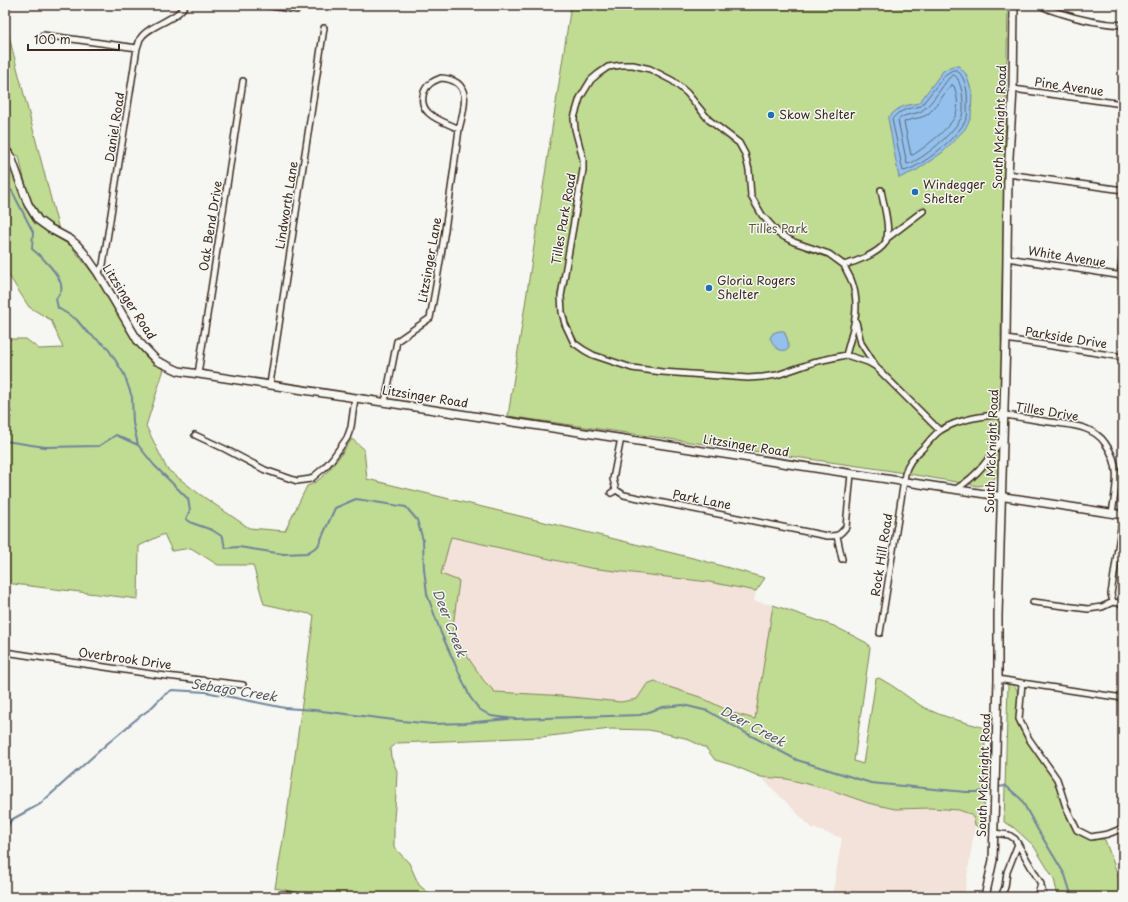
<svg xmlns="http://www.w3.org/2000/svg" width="1128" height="902" font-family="'Playpen Sans',sans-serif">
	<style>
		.built { fill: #f2e2d9 }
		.green { fill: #c0db92; stroke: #7e8258 }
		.water { fill: #93c0ed; stroke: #70849a }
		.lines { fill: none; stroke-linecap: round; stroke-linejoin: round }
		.shore { stroke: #5e6671; stroke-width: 1 }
		.stream { stroke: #70849a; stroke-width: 2 }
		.minor-casing { stroke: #3b2a1e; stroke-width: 8 }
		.tertiary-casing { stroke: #3b2a1e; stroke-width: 10 }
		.secondary-casing { stroke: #3b2a1e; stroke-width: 10 }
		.minor { stroke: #f6f6f2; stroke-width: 5 }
		.tertiary { stroke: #f6f6f2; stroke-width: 7 }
		.secondary { stroke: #f6f6f2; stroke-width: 7 }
		.poi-dot { fill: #1f6fb2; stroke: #f6f6f2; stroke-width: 1.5 }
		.labels { text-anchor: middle; stroke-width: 3; stroke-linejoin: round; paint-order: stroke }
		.street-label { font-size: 12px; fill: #3b2a1e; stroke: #f6f6f2 }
		.poi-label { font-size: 12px; fill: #3b2a1e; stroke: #f6f6f2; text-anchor: start }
		.park-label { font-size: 12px; fill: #5c563b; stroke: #f6f6f2 }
		.water-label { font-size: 13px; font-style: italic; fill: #55575c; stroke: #f6f6f2 }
	</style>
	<rect width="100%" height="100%" fill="#f6f6f2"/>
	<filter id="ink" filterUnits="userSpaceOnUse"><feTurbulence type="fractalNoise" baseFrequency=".025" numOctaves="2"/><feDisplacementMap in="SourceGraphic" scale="8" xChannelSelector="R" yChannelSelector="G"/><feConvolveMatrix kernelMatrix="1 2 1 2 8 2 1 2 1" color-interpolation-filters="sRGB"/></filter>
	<g filter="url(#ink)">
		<path class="built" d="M450,537l140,31 119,14 47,9 -2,10 19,4 -18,114 -22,-6 -33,-16 -38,-12 -7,-4 -8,3 -10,15 -16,3 -70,-7 -56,-3 -11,-11 -32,-47 7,-53 -19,-7z
			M761,777l26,2 44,11 37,13 27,6 36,-1 28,2 11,4 4,5 1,6 -11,72h-132l10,-59 -30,-10z"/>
		<path class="green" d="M571,5h437l-7,330 3,71 -5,65 -7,11 -13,4 -93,-16 -378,-54z
			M5,21l54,209c-5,-2 -9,-5 -13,-8 -18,-15 -22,-45 -27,-66l-3,-1 -11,-13z
			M5,157l9,17 7,21 9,21 6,8 35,22 26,33 44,72 10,11 13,7 -18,57 21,43 31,24 51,35 36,3 22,-45c18,-5 34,-32 45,-47l12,10 3,30 330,80 68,19 -9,13 -47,-9 -119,-14 -139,-31 -10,37 18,7 -7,53 32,47 11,11 55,3 71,7 16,-3 10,-15 8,-3 8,4 37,12 33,16 22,6 18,-114 61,21 33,17 3,5 -16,113 9,3 13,-85 3,-1c16,8 29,20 44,29 19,10 42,15 62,21l-1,99 -5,1 -4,-3 -1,-6 -4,-5 -11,-4 -28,-2 -36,1 -27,-6 -37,-13 -44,-11 -26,-2 -29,-12 -17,-5 -9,-12 -21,-10 -36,-8 -38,-1 -70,8 -144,6 -7,6 1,8 6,14 -1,24 -2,23v29l15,16 10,22 13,11 4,1h-115l-46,-9 12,-73 27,-200 -50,-11 -11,-39h-35l-27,-17 -19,3 -8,-17 -25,12 -1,53 -133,-16v-160h2l6,-8 -6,-11h-2v-65h21l13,10 24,-1 -12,-28 -22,-13 -23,-36 1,-34 -2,-3z
			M1008,684c5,0 7,2 9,6 2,13 -2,25 2,37 2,5 7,10 10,15 8,12 18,23 25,35 9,18 9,40 24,56 7,7 16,6 25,6l2,1 18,49v8h-65l-4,-18 -21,-34 -20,-18 -9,-5z"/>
		<path class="water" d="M952,66h7l7,8 6,18 -1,25 -6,12 -22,23 -26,18 -18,8 -11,-60c11,-12 15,-12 31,-15l24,-32z
			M779,331h5l3,7 2,10 -2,2c-10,2 -13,-4 -17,-12l3,-5z"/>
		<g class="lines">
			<path class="shore" d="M953,70h4c10,10 11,24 10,37 0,3 1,7 0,10 -5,17 -47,52 -64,54l-11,-52 6,-6 9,-4 14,-3 24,-31z
				M954,75c5,3 5,8 7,13 2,7 3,22 1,28 -5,14 -41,46 -55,48l-9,-44c8,-8 19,-4 26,-11 8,-6 18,-22 25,-31z
				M952,85l2,1c3,8 5,20 2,28 -5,14 -31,33 -43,41h-2l-7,-33c8,-4 17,-3 24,-8 10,-8 15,-21 24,-29z"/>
			<path class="stream" d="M5,186l7,5 21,41 -1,17c9,7 33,29 29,42 -1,2 -4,6 -5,8l2,9 18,11 10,12 21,16 17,27 8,23 1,26 5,22 16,20 34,34 2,11 -4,9 6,4 20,7 11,7 1,7 2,4 13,-1 44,7 24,-1 11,-7 17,-38 21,-9 50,8 11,13 6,20 1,29 3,25 14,39 29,64 9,12 12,7 24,3 125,-4 23,-8 20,-2 25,6 36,21 53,28 74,23 95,9h14l13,-5
				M5,441l40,6 54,-1 17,-11 22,10
				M997,787l9,-1 15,13 17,31 27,45 7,22
				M5,831l6,-11 29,-16 68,-61 31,-26 11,-8 14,-14 8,-5 34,2 79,16 29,2 88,11 31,3 32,-1 43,-4"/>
			<defs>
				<path id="minor" d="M265,5l32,5 10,-5
					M1040,5c6,4 13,6 20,8 21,7 42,11 63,12
					M43,35l94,13
					M441,78c32,2 24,29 18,51 -16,-8 -43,-14 -35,-37 3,-8 9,-11 17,-14z
					M1013,89l110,15
					M1008,174l115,16
					M886,239l37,-28
					M1007,258l116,18
					M844,265l-15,-11 -35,-12 -15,-8 -17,-19 -11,-19 -2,-26 -4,-16 -6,-11 -30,-23 -22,-27 -14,-12 -23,-12 -17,-4h-11l-14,2 -10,7 -7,6 -11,18 -6,20 1,11 8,30v11l-22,126 1,16 3,12 9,19 10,7 9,5 39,13 30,4 86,6 15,-1 14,-2 41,-14 28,-6 22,7 7,4 64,64
					M98,273l5,-8 34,-217c1,-2 2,-6 3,-9 8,-14 36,-18 45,-34
					M1120,275l3,-21
					M856,322l5,21 14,22
					M1006,339l117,18
					M846,355c7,-25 15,-48 6,-73 -2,-6 -6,-11 -8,-17 11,-3 34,-11 41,-22 7,-12 -2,-40 -4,-53
					M198,374l45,-293
					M270,384l54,-356
					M385,402l12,-61 33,-23c12,-63 21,-126 29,-189
					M195,435l30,14 40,21 32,11 14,-2 14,-12 7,-8 15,-21 4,-11 4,-29
					M621,438l-8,41 3,11 8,5 203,41c11,0 12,0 19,-9l5,-53
					M956,489c23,-14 33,-30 47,-53
					M611,493l5,-3
					M1123,515l-12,79 2,8 10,2
					M837,536l5,23
					M1033,602l55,7 14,-2 11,-5
					M880,633l25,-159c3,-13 10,-18 19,-27 5,-5 10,-13 17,-17 16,-10 45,-16 64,-15 15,2 30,5 45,7 19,3 43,3 55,21 17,23 11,44 7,70
					M5,652l153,23 85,10
					M998,679l24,4 -3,36 10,20 28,40 9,28 11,23 14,7 17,-3 15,-6
					M1022,683l101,15
					M994,833l15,2 6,4 26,45 -4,13
					M1041,886l3,11
					M1001,897l4,-10 2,-15 11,-28"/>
				<path id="tertiary" d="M5,149l6,8 17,47 10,16 11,8 22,12 6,5 7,8 14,20 40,68 19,20 22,10 944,144
					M274,897c7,-3 14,-1 21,0"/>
				<path id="secondary" d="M985,897l8,-37 5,-181v-64l8,-276 2,-165 5,-85 1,-84"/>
			</defs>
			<use href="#minor" class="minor-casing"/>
			<use href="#tertiary" class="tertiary-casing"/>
			<use href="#secondary" class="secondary-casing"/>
			<use href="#minor" class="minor"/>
			<use href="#tertiary" class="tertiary"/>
			<use href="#secondary" class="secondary"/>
		</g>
	</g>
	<g class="poi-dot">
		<circle cx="771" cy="115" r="4"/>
		<circle cx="915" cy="192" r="4"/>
		<circle cx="709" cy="288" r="4"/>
	</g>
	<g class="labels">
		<g class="street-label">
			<text transform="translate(1069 87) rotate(8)" y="4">Pine Avenue</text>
			<text transform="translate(115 127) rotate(-81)" y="4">Daniel Road</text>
			<text transform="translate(1000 127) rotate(-88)" y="4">South McKnight Road</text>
			<text transform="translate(287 205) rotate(-81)" y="4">Lindworth Lane</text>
			<text transform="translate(564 219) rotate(-80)" y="4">Tilles Park Road</text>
			<text transform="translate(211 226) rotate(-81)" y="4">Oak Bend Drive</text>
			<text transform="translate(1067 257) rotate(9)" y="4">White Avenue</text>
			<text transform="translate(430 260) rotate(-80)" y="4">Litzsinger Lane</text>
			<text transform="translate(129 302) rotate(57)" y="4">Litzsinger Road</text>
			<text transform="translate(1066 338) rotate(9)" y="4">Parkside Drive</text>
			<text transform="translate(425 397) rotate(9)" y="4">Litzsinger Road</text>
			<text transform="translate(1047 412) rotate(9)" y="4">Tilles Drive</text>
			<text transform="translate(746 446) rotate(9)" y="4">Litzsinger Road</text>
			<text transform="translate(992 451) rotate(-88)" y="4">South McKnight Road</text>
			<text transform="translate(702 500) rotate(11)" y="4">Park Lane</text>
			<text transform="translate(882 555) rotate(-81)" y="4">Rock Hill Road</text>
			<text transform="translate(125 659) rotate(8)" y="4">Overbrook Drive</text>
			<text transform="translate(984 775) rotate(-88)" y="4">South McKnight Road</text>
		</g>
		<g class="poi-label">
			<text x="779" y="119">Skow Shelter</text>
			<text x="923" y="189">Windegger<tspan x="923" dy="14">Shelter</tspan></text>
			<text x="717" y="285">Gloria Rogers<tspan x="717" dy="14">Shelter</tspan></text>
		</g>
		<g class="park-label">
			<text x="778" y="233">Tilles Park</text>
		</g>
		<g class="water-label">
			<text transform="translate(450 623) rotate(69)" y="5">Deer Creek</text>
			<text transform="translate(234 690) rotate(9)" y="5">Sebago Creek</text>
			<text transform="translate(753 726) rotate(28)" y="5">Deer Creek</text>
		</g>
	</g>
	<rect width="1128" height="902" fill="none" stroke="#f6f6f2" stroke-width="20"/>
	<rect x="10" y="10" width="1108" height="882" fill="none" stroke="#3b2a1e" stroke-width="1.5" filter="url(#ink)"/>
	<path d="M28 44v6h91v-6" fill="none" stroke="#3b2a1e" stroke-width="2"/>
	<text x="34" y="44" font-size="12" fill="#3b2a1e" stroke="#f6f6f2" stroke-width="3" paint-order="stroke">100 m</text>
</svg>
